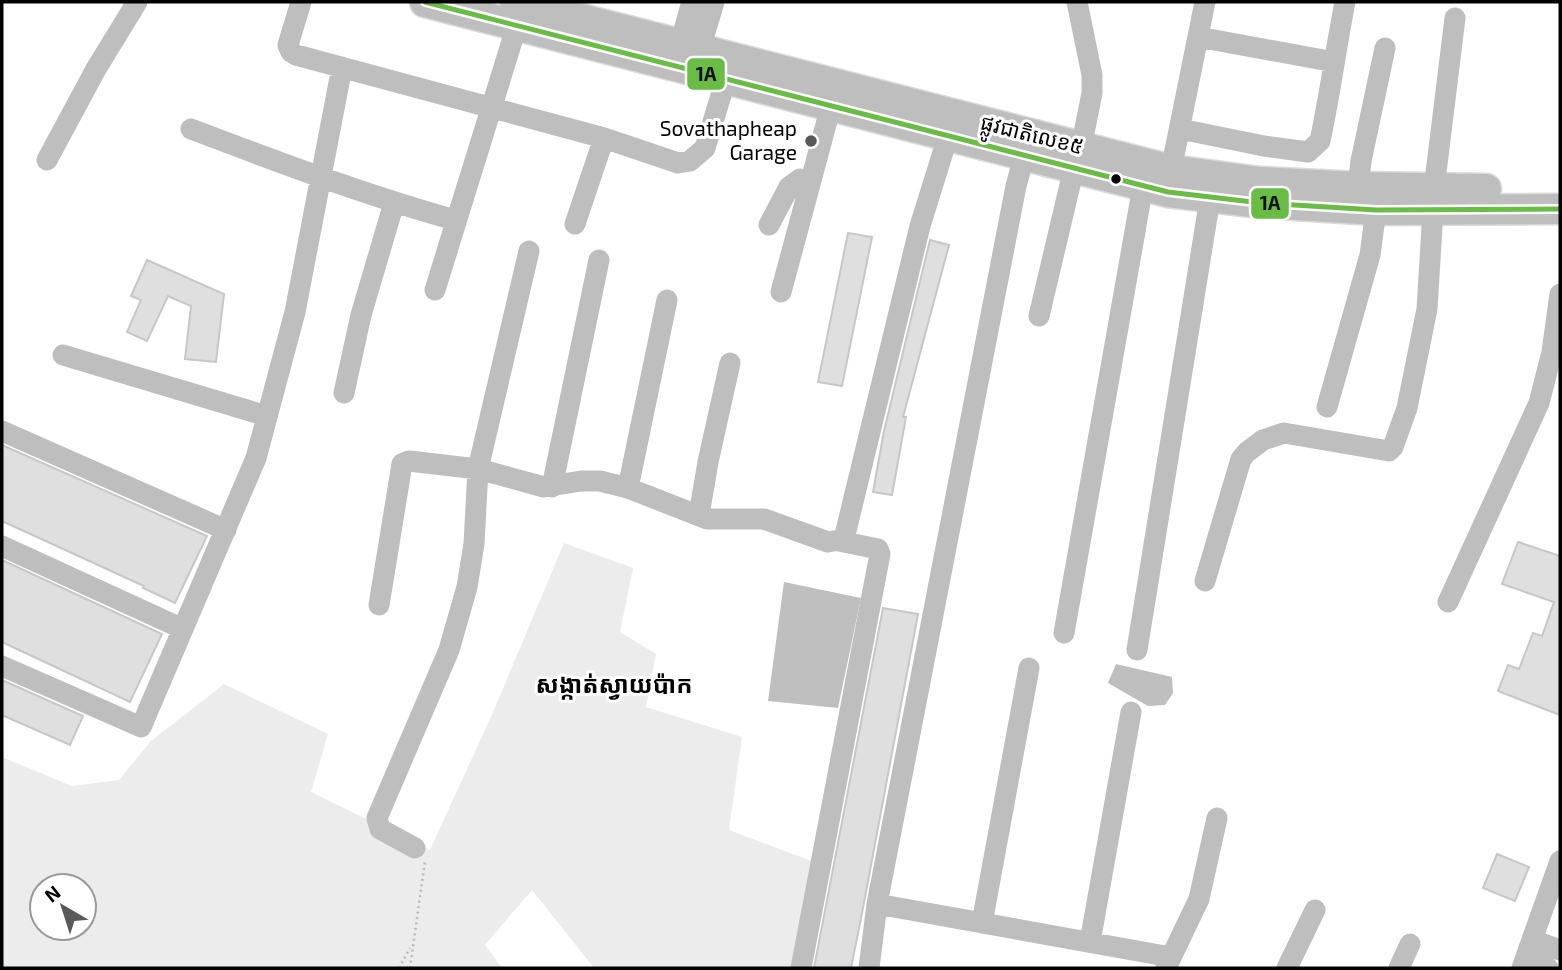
<svg xmlns="http://www.w3.org/2000/svg" width="1562" height="970" font-family="'Exo 2','Noto Sans Khmer',sans-serif">
	<style>
		.green { fill: #ececec; fill-rule: evenodd }
		.water { fill: #bfbfbf }
		.building { fill: #dfdfdf; stroke: #c7c7c7; stroke-width: 2 }
		.lines { fill: none; stroke-linecap: round; stroke-linejoin: round }
		.highway-casing { stroke: #dbdbdb; stroke-width: 33 }
		.path { stroke: #b9b9b9; stroke-width: 2.5; stroke-dasharray: 2 3.5; stroke-linecap: butt }
		.minor { stroke: #bebebe; stroke-width: 21 }
		.highway { stroke: #bebebe; stroke-width: 30 }
		.bus-1-casing { stroke: #fff; stroke-width: 10 }
		.bus-1 { stroke: #69bd44; stroke-width: 5 }
		.poi-dot { fill: #595959; stroke: #fff; stroke-width: 2.5 }
		.bus-dot { fill: #000; stroke: #fff; stroke-width: 2.5 }
		.labels { text-anchor: middle; stroke-width: 6; stroke-linejoin: round; paint-order: stroke }
		.poi-label { font-size: 21px; fill: #000; stroke: #fff; text-anchor: end }
		.street-label { font-size: 21px; fill: #000; stroke: #fff }
		.quarter-label { font-size: 24px; font-weight: bold; fill: #000; stroke: #fff }
		.line-badge { stroke: #fff; stroke-width: 2.5 }
		.pale-badge-label { font-size: 19px; text-anchor: middle; font-weight: bold; fill: #111 }
	</style>
	<rect width="100%" height="100%" fill="#fff"/>
	<path class="green" d="M564,543l69,25 -13,64 36,22 -10,53 96,30 -13,93 88,33 -20,105h-203l-62,-78 -47,55 17,23h-500v-211l70,29 47,-6 32,-39 73,-57 104,50 -17,58 119,58 64,-140zM42,886h42v42h-42z"/>
	<path class="water" d="M784,582l77,16 -23,110 -70,-7z
		M1116,664l56,13 1,16 -8,12 -17,1 -40,-23z"/>
	<path class="building" d="M848,233l24,4 -30,149 -24,-4z
		M930,240l19,5 -46,172h3l-14,78 -19,-3 11,-61z
		M147,260l77,34 -8,68 -31,-3 6,-53 -23,-10 -21,45 -20,-9 14,-32 -10,-4z
		M2,445l205,91 -32,67 -32,-15 1,-2 -142,-65z
		M1518,542l42,14v159l-62,-24 10,-26 11,4 14,-36 9,3 12,-34 -52,-18z
		M2,560l160,74 -32,68 -128,-60z
		M883,608l35,6 -55,294 -12,60h-37z
		M2,680l81,36 -13,29 -68,-30z
		M1497,854l32,13 -14,34 -32,-13z"/>
	<g class="lines">
		<defs>
			<path id="highway" d="M425,2l743,190 93,11 115,7 184,-1
				M515,2l656,168 89,12 98,5 128,2"/>
		</defs>
		<use href="#highway" class="highway-casing"/>
		<path class="path" d="M399,968l11,-20
			M410,968l15,-107"/>
		<path class="minor" d="M301,2l-13,43 3,7 5,3 308,83 74,25 12,-2 15,-13 21,-69
			M1077,2l15,73v18l-11,55
			M1198,37l131,24 4,4
			M680,44l12,-42
			M700,49l14,-47
			M191,129c87,33 174,66 264,91
			M1180,129l84,17 44,6 12,-11c10,-47 16,-93 25,-139
			M47,160l49,-91 41,-67
			M1171,170l34,-168
			M1358,187l3,-26 24,-113
			M1434,189l21,-171
			M575,224l29,-86
			M769,225l20,-38 11,-8 9,3
			M435,290l82,-265
			M781,292l50,-186
			M1039,316l35,-148
			M63,355l204,61
			M344,393l17,-78 33,-112
			M1327,407l43,-152 6,-45
			M2,431l224,99
			M552,487l47,-227
			M628,488l39,-188
			M699,515l9,-53 22,-99
			M2,546l181,83
			M1205,581l36,-122 6,-7 16,-12 21,-7 105,18 4,-4 14,-39 20,-99 6,-99
			M1448,602l91,-199 13,-51 8,-58
			M379,605l23,-141 7,-3 69,8 66,18 37,-6h19l28,7 79,31h57l64,23 16,-3 76,-313 28,-90
			M1064,633l79,-447
			M1137,650l75,-464
			M2,666l139,61 115,-269 39,-146 47,-245
			M415,848l-35,-19 -3,-11 72,-168 18,-63 7,-43 4,-75 51,-218
			M877,904l294,53
			M982,923l47,-255
			M1532,940l28,10
			M1090,942l41,-230
			M1525,960l23,8
			M801,968l79,-414 -2,-5 -39,-8
			M869,968l8,-64 139,-718 12,-44
			M1166,968l33,-69 18,-81
			M1287,968l28,-58
			M1399,968l11,-24
			M1522,968l38,-107"/>
		<use href="#highway" class="highway"/>
		<defs>
			<path id="bus-1" d="M425,2l743,190 93,11 115,7 184,-1"/>
		</defs>
		<use href="#bus-1" class="bus-1-casing"/>
		<use href="#bus-1" class="bus-1"/>
	</g>
	<circle class="poi-dot" cx="811" cy="141" r="7"/>
	<circle class="bus-dot" cx="1116" cy="179" r="6"/>
	<g class="labels">
		<g class="poi-label">
			<text x="797" y="136">Sovathapheap<tspan x="797" dy="24">Garage</tspan></text>
		</g>
		<g class="street-label">
			<text transform="translate(1032 135) rotate(14)" y="7">ផ្លូវជាតិលេខ៥</text>
		</g>
		<g class="quarter-label">
			<text x="614" y="693">សង្កាត់ស្វាយប៉ាក</text>
		</g>
	</g>
	<g class="line-badge">
		<rect x="686" y="57" width="40" height="34" rx="7" fill="#69bd44"/>
		<rect x="1250" y="187" width="40" height="33" rx="7" fill="#69bd44"/>
	</g>
	<g class="pale-badge-label">
		<text x="706" y="81">1A</text>
		<text x="1270" y="210">1A</text>
	</g>
	<rect width="1562" height="970" fill="none" stroke="#000000" stroke-width="7"/>
	<g transform="translate(63 907) rotate(321)"><circle r="33" fill="#ffffff" stroke="#999999" stroke-width="2"/>
	<path d="M0-5L12 26L0 18L-12 26Z" fill="#595959"/>
	<text y="-10" font-size="19" font-weight="bold" text-anchor="middle" fill="#000000">N</text>
	</g>
</svg>
